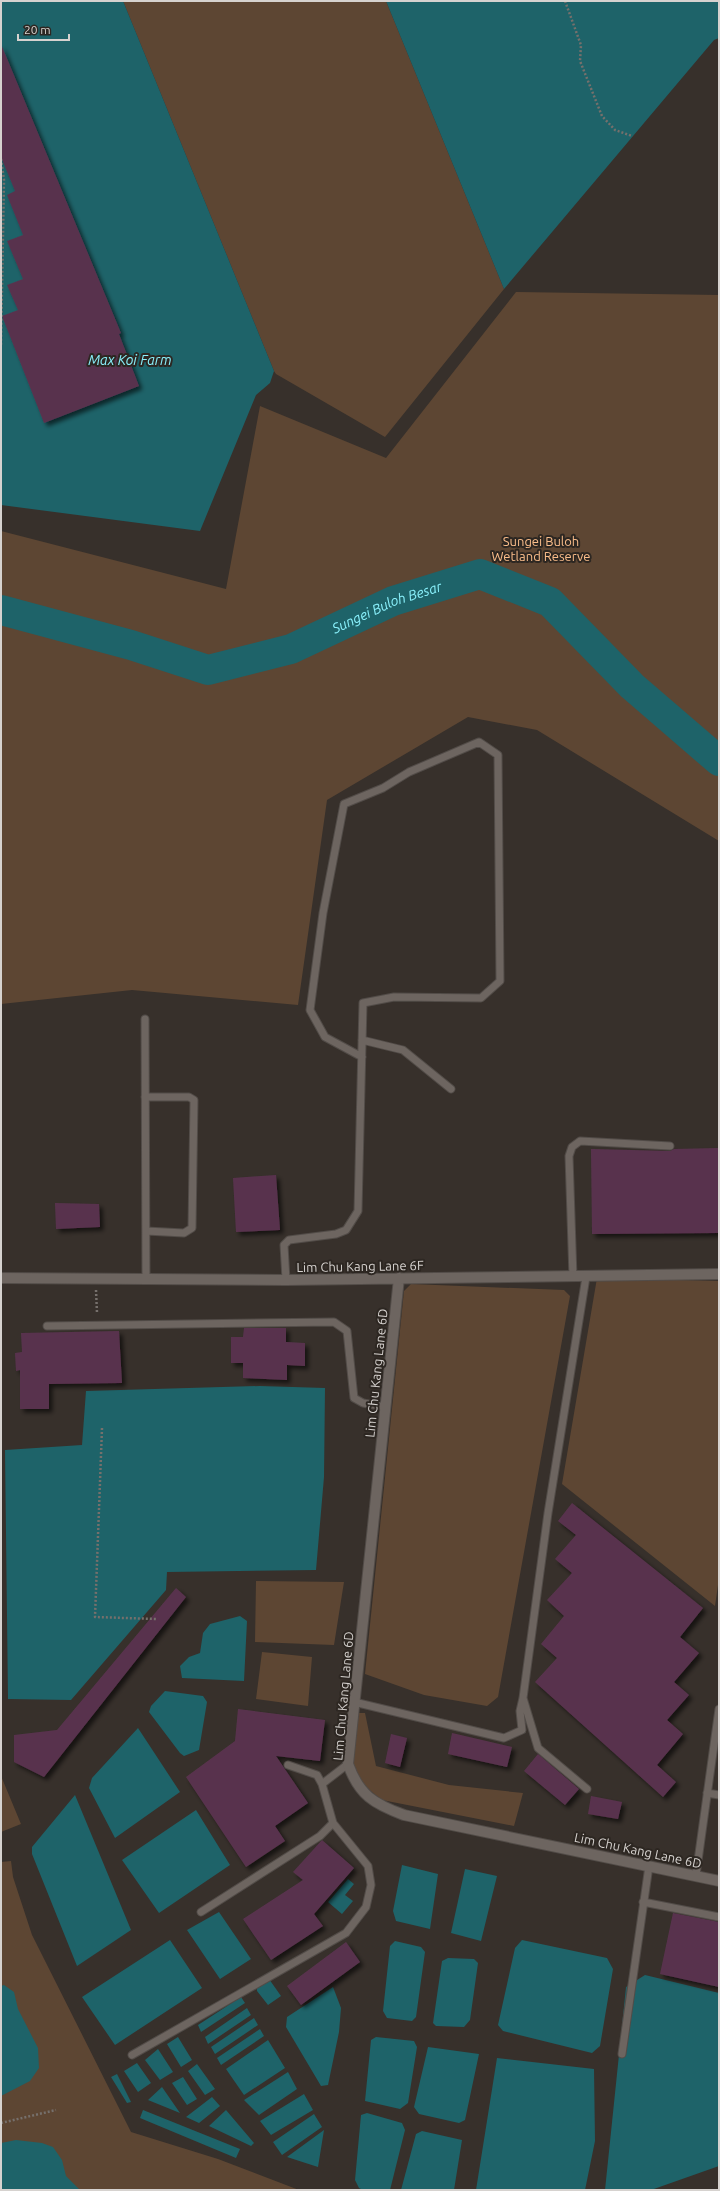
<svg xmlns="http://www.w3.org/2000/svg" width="720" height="2191" font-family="Ubuntu,sans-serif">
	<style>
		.green { fill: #5d4633 }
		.water { fill: #1e6369 }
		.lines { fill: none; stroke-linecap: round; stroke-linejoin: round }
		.river { stroke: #1e6369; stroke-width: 30 }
		.building { fill: #59334e; filter: url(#shadow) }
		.service-casing { stroke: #524c48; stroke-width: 9 }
		.minor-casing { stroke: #524c48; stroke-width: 12 }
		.path { stroke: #76706c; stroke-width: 2.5; stroke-dasharray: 2 2; stroke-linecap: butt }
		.service { stroke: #6d6560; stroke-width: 7 }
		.minor { stroke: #6d6560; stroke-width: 10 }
		.labels { text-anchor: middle; stroke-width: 4; stroke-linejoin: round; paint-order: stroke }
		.park-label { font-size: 13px; fill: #fabd8a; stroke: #2d2722 }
		.street-label { font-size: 13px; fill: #d6d2cf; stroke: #2d2722 }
		.water-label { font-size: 14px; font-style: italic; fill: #8af1fc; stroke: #2d2722 }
	</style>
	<defs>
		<filter id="shadow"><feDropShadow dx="3.5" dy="3.5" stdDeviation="2" flood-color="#0009"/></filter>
	</defs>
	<rect width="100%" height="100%" fill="#37302b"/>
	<path class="green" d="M123,1h263l118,288 -119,148 -109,-63 -2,-3z
		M516,292l203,3v546l-182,-111 -69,-13 -141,83 -29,205 -166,-15 -131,14v-473l225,58 34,-183 126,52z
		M597,1278l122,3v297l-4,28 -153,-122z
		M411,1284l153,6 6,6 -72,401 -11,9 -63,-11 -59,-21 39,-383z
		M256,1581l88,1 -10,63 -79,-3z
		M262,1652l50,5 -4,49 -52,-7z
		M353,1713h12l11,53 73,19 74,8 -9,33 -132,-26 -24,-19 -10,-24z
		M1,1776l20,48 -20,8z
		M11,1861l2,16 19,58 99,197 87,27 81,31h-298v-328z"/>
	<path class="water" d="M1,1h122l151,370 -4,12 -14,12 -56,136 -199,-26z
		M386,1h333v37l-5,2 -210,249z
		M260,1386l65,2 -1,89 -8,93 -149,2 -1,18 -95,110 -63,-1 -3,-249 77,-5 4,-54z
		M240,1616l7,5 -3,60 -62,-3 -2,-12 9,-9 11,-4 3,-20 7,-9z
		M165,1691l38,5 4,6 -8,48 -15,6 -4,-3 -31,-41 2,-6z
		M138,1728l42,64 -65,46 -26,-50 3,-10z
		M75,1795l56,135 -54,36 -45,-112v-7z
		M196,1810l34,55 -71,48 -37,-53z
		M402,1865l36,9 -8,55 -34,-8 -3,-10z
		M465,1869l32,7 -16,65 -30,-8z
		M348,1879l6,5 -9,11 8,6 -11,13 -14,-12z
		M219,1912l32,47 -31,20 -33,-49z
		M170,1940l32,48 -87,57 -33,-48z
		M522,1940l85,18 6,11 -13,77 -8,7 -89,-22 -5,-6 17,-77z
		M395,1941l26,6 4,5 -9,65 -4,4 -25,-3 -4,-7 7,-65z
		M448,1958l26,1 4,4 -8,57 -6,7 -28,-1 -3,-3 9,-62z
		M645,1975l74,18v173l-68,24h-46l21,-203z
		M269,1979l12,17 -13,9 -11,-14v-5z
		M4,1985l10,7 4,17 20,39 1,20 -9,13 -29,15v-110z
		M333,1987l8,21 -2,24 -11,53 -7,1 -35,-59 1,-10z
		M241,1997l4,6 -44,29 -3,-7z
		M247,2008l4,7 -43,29 -3,-7z
		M254,2018l4,7 -43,29 -4,-7z
		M260,2029l4,7 -43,29 -4,-7z
		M178,2037l14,23 -11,7 -14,-23z
		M376,2037l38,4 3,6 -9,56 -8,6 -35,-8 6,-61z
		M268,2040l17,28 -41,27 -18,-26z
		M428,2047l51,7 -14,66 -6,3 -40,-9 -5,-7z
		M158,2049l15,23 -13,8 -15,-20z
		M497,2058l97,11 1,72 -10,49h-109z
		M137,2063l14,20 -13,9 -14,-21z
		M197,2064l18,25 -10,6 -17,-24z
		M288,2072l9,17 -38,26 -15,-15z
		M117,2074l14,28 -4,1 -16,-26z
		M183,2077l14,22 -10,6 -15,-22z
		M162,2087l18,26 -32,-13z
		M304,2094l9,16 -42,25 -11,-14z
		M212,2097l8,9 -21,17 -13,-6z
		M143,2110l97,39 -4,9 -96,-40z
		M226,2110l28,33 -3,3 -42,-20z
		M367,2113l35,10 3,7 -15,60h-27l-4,-2 -4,-8 6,-65z
		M314,2114l8,13 -40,28 -9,-13z
		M324,2130l-6,37 -31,-10z
		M422,2131l40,9 -8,50h-53l15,-56z
		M16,2140l26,3 11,4 9,13 4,16 14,14h-79v-47z"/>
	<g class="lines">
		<path class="river" id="s1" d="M1,610l130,35 77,25 83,-21 102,-48 87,-27 70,28 82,84 87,75"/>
	</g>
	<path class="building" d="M1,44l120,289 -2,1 20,52 -95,37 -42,-107 16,-6 -11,-25 16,-6 -16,-38 16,-6 -16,-40 8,-4 -14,-34z
		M719,1148v85l-127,1 -1,-85 79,2 4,-2z
		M276,1175l4,55 -44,2 -3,-54z
		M55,1203l44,1 1,23 -44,2z
		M244,1328h42v14l19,1v23l-18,-1v15l-44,-2v-15h-12v-26h12z
		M119,1331l3,52 -73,1v25h-29v-39l-4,1 -1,-18 7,-1 -1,-19z
		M572,1503l131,105 -23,29 19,16 -25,29 15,13 -22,25 16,14 -26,31 19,17 -13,15 -128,-115 22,-24 -16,-14 23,-28 -17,-16 25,-27 -17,-14 21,-24 -18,-14z
		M176,1588l10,9 -142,180 -30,-15v-27l43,-5z
		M238,1709l87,11 -5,41 -44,-5 32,47 -33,23 10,15 -39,26 -60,-90 49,-36z
		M452,1733l60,14 -5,20 -59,-13z
		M391,1734l16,4 -7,29 -15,-4z
		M538,1754l41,35 -14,16 -41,-34z
		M591,1796l31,6 -4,17 -30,-5z
		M322,1840l32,28 -40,46 9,12 -52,34 -28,-41 60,-39 -10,-8z
		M673,1913l46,9v65l-59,-13z
		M346,1942l14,20 -59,43 -14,-19z"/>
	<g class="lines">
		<defs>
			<path id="service" d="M145,1019l1,260
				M362,1040l41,10 48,39
				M145,1097h44l5,3 -2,128 -8,5 -38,-2
				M573,1277l-4,-121 3,-9 8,-6 90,5
				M286,1280l-2,-35 5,-5 47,-6 10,-4 12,-19 5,-208 31,-6 87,1 19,-17 -2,-226 -19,-13 -70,30 -26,16 -39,16 -21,109 -13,97 15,27 37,20
				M47,1326l287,-4 13,9 7,67 9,5 22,4
				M523,1698l15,50 49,41
				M354,1702l150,36 18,-8 -2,-19 3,-13 25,-185 38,-236
				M322,1784l26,-20
				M707,1793l12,2
				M696,1875l23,-166
				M643,1902l76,15
				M201,1912l119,-76 13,-13
				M622,2054l27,-188
				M132,2055l214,-122 20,-26 5,-22 -3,-19 -35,-43 -11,-39 -5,-9 -29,-10"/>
			<path id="minor" d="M1,1278l285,2 433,-6
				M399,1278l-51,486c11,31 26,40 56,51l315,66"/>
		</defs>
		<use href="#service" class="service-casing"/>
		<use href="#minor" class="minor-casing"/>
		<path class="path" d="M565,1l16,44 -1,16 22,55 13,14 17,6
			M1,159l3,21 -3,166
			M96,1290l1,23
			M102,1428l-7,189 61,2
			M1,2123l55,-13"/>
		<use href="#service" class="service"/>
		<use href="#minor" class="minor"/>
	</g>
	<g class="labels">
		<g class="park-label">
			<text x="541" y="546">Sungei Buloh<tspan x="541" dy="15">Wetland Reserve</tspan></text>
		</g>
		<g class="street-label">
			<text transform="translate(360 1266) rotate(-1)" y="5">Lim Chu Kang Lane 6F</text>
			<text transform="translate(376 1373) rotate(-84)" y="5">Lim Chu Kang Lane 6D</text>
			<text transform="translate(343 1696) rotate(-85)" y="5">Lim Chu Kang Lane 6D</text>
			<text transform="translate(638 1850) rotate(12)" y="5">Lim Chu Kang Lane 6D</text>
		</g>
		<g class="water-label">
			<text x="130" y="365">Max Koi Farm</text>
			<text dy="5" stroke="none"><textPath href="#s1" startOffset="406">Sungei Buloh Besar</textPath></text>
		</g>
	</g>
	<rect width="720" height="2191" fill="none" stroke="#d6d2cf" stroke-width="4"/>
	<path d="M18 34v6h51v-6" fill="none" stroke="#d6d2cf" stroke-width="2"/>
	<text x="24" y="34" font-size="12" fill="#d6d2cf" stroke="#2d2722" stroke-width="3" paint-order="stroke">20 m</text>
</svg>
